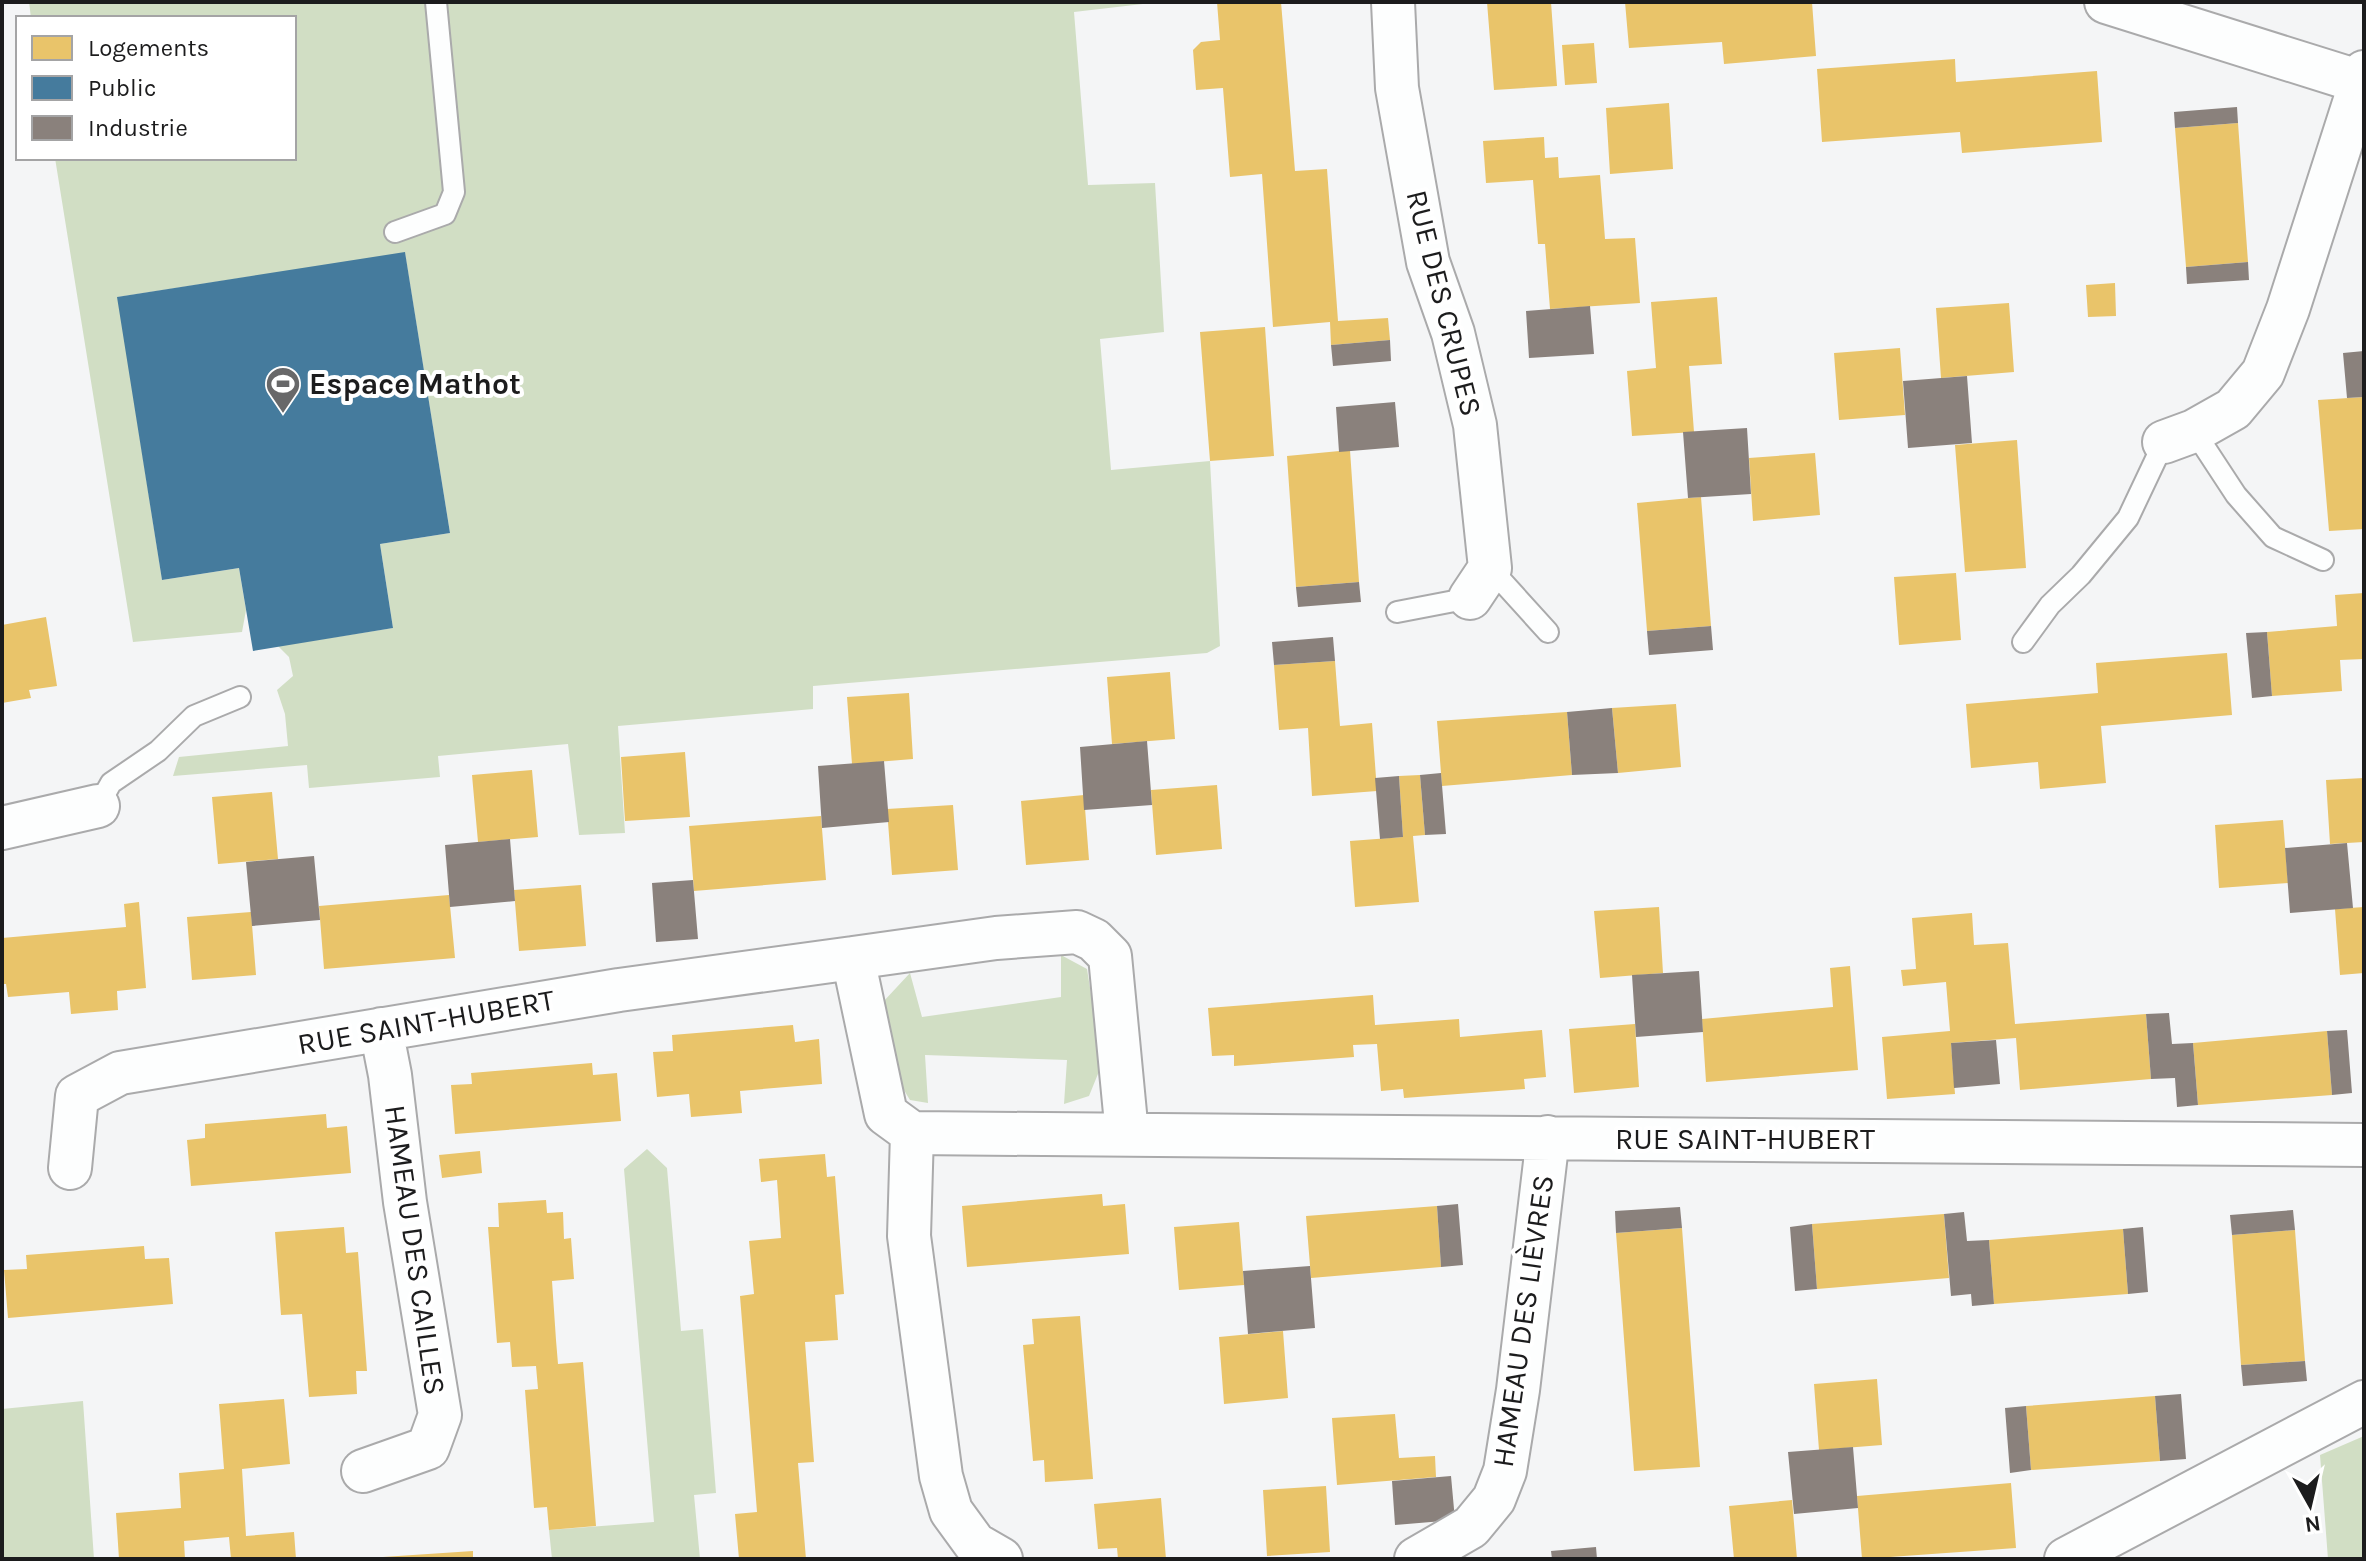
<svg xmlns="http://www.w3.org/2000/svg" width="2366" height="1561" font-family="Karla,sans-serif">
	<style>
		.green { fill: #d1dec4 }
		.homes { fill: #e9c46a }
		.public { fill: #457b9d }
		.industry { fill: #8a817c }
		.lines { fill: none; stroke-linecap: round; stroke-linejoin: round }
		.service-casing { stroke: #aaaaab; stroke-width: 24 }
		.minor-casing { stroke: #aaaaab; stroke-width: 46 }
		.service { stroke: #fdfefe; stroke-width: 20 }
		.minor { stroke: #fdfefe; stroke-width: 42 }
		.labels { text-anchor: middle; stroke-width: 8; stroke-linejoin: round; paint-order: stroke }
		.street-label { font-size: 30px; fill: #1c1c1d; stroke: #fff }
		.poi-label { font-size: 30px; font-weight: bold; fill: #1c1c1d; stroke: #fff; text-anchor: start }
	</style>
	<rect width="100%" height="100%" fill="#f4f5f6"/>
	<path class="green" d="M29,2h1131l-86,10 14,173 67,-2 9,149 -64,7 11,131 99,-9 10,185 -13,7 -394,33v23l-195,17 7,107 -46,2 -11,-91 -130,12 2,21 -131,11 -2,-23 -134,11 6,-19 109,-11 -3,-32 -8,-24 16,-14 -4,-19 -11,-11 115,-18 -13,-84 70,-11 -45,-280 -287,44 44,283 77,-12 7,42 -4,22 -109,10 -78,-484h239v-140h-263z
		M1061,955l26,14 15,95 -13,32 -25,8 3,-44 -142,-5 3,48 -18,-3 -19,-31 -8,-67 27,-29 12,44 139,-20z
		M647,1149l20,19 14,163 22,-2 13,164 -22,2 6,64h-148l-3,-29 105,-8 -30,-353z
		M83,1401l11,158h-92v-150z
		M2364,1436v123h-36l-8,-104z"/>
	<path class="homes" d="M1217,2h64l14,169 32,-2 11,152 50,-3 2,22 -59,5 -1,-23 -57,5 -11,-153 -32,3 -7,-89 -27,2 -3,-40 8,-8 19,-2z
		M1487,2h64l6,84 -63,4z
		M1625,2h187l4,54 -92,8 -2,-22 -93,6z
		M1594,43l3,40 -32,2 -3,-40z
		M1955,59l1,23 141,-11 5,71 -140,11 -2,-21 -138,10 -5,-73z
		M1669,103l4,66 -63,5 -4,-66z
		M2238,123l10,139 -62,5 -11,-139z
		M1544,137l1,21 13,-1 1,21 41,-3 5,64 30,-1 5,65 -90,6 -5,-65h-7l-5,-64 -47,3 -3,-42z
		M2115,283l1,33 -28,1 -2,-32z
		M1717,297l5,67 -33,2 5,66 -62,4 -5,-65 29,-3 -5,-66z
		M2009,303l5,69 -73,6 -5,-70z
		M1265,327l9,129 -64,5 -10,-129z
		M1900,348l5,67 -66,5 -5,-67z
		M2364,397v132l-35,2 -11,-131z
		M2017,440l9,128 -61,4 -10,-127z
		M1350,450l9,132 -63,5 -9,-131z
		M1815,453l5,62 -67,6 -4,-63z
		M1701,497l10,129 -64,5 -10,-128z
		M1956,573l5,67 -62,5 -5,-68z
		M2364,593v66l-24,1 2,31 -70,5 -5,-64 70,-6 -2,-31z
		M46,617l11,69 -28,4 2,8 -29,5v-78z
		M2227,653l5,62 -131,11 5,57 -66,6 -2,-27 -67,6 -5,-64 132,-11 -2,-30z
		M1335,661l5,65 32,-3 5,68 -65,5 -4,-68 -29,2 -5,-65z
		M1170,672l5,67 -63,5 -5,-67z
		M909,693l4,66 -61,5 -5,-67z
		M1676,704l5,63 -63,6 -6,-65z
		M1567,712l5,63 -130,11 -5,-65z
		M685,752l5,65 -65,4 -4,-64z
		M532,770l6,67 -60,5 -6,-67z
		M1420,775l5,60 -12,1 6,66 -64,5 -5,-66 53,-4 -4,-61z
		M2364,778v64l-34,2 -4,-64z
		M1217,785l5,64 -66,6 -5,-65z
		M272,792l6,67 -60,5 -6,-67z
		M1084,795l5,65 -63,5 -5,-64z
		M953,805l5,65 -66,5 -5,-66z
		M821,816l5,64 -132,11 -5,-65z
		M2283,820l5,63 -69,5 -4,-63z
		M581,885l5,61 -67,5 -5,-61z
		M449,895l6,63 -131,11 -5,-63z
		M139,902l7,86 -29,3 1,19 -47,4 -2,-22 -61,5 -2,-13h-4v-46l124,-11 -2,-23z
		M1659,907l4,66 -63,5 -6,-67z
		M2364,907v66l-24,2 -5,-66z
		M251,912l5,63 -64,5 -5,-63z
		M1972,913l2,32 34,-2 7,81 131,-10 5,65 -131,11 -4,-52 -65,5 4,51 -68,5 -5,-62 68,-6 -4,-49 -43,4 -2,-16 15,-1 -4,-51z
		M1850,966l8,104 -152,12 -4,-63 131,-12 -3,-39z
		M1373,995l2,30 84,-6 1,18 82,-7 4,47 -22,2 1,10 -121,9 -1,-9 -22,2 -4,-47 -24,1 1,12 -120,9v-11l-22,1 -4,-48z
		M1635,1024l4,63 -65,6 -5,-64z
		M793,1025l2,17 24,-3 3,45 -82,7 2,22 -51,4 -2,-23 -32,3 -4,-45 20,-1 -1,-16z
		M2327,1031l5,64 -134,10 -5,-62z
		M592,1063l1,12 24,-2 4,48 -166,13 -4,-49 21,-1 -1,-11z
		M326,1114l1,14 20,-2 4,47 -160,13 -4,-46 18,-2v-14z
		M480,1151l2,22 -40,5 -3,-23z
		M825,1154l2,23 8,-1 9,118 -9,1 3,45 -33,2 9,120 -16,1 8,96h-67l-4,-45 22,-2 -17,-216 14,-2 -5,-53 32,-3 -4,-58 -16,2 -2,-23z
		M1102,1194l1,12 22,-2 4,50 -162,13 -5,-61z
		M546,1200l1,13 16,-1 1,27 7,-1 3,41 -22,2 4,59 2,24 25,-2 13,164 -47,4 -2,-23 -13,1 -9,-118 13,-1 -2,-23 -24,1 -2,-25 -13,1 -9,-116h11l-1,-24z
		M1437,1206l4,61 -130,11 -5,-62z
		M1944,1214l5,64 -132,11 -5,-65z
		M1239,1222l5,63 -65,5 -5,-63z
		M344,1227l2,26 12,-1 9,119h-11l1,23 -48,3 -7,-83 -21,1 -6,-83z
		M1682,1228l18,239 -66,4 -18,-238z
		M2123,1229l5,65 -134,10 -5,-64z
		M2295,1230l10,131 -64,4 -9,-130z
		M144,1246l1,13 24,-1 4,46 -165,14 -4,-48 23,-1 -1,-14z
		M1080,1316l13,163 -48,3 -1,-22 -11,1 -10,-116 11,-1 -2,-25z
		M1283,1331l5,67 -64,6 -5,-67z
		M1877,1379l5,66 -63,5 -5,-66z
		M2155,1396l5,65 -129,9 -5,-64z
		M284,1399l6,65 -48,5 4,67 48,-4 2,27h-65l-2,-22 -45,4 1,18h-66l-3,-46 65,-5 -2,-35 45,-4 -5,-65z
		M1395,1414l4,44 36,-2 1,21 -99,8 -5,-67z
		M2011,1483l5,65 -154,11 -5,-63z
		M1326,1486l4,66 -63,4 -4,-66z
		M1161,1498l5,61h-48l-1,-11 -19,1 -4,-45z
		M1792,1500l5,59h-63l-5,-53z
		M473,1551v8h-90v-2z"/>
	<path class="public" d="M405,252l45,281 -70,11 13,84 -140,23 -14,-83 -77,12 -45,-283z"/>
	<path class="industry" d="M2237,107l1,16 -63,5 -1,-16z
		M2248,262l1,18 -62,4 -1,-17z
		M1590,306l4,48 -65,4 -3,-47z
		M1390,340l1,21 -58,5 -2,-21z
		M2364,351v46l-17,1 -4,-45z
		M1967,376l5,67 -64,5 -5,-67z
		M1395,402l4,45 -60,5 -3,-45z
		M1747,428l4,66 -63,4 -5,-66z
		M1359,582l2,20 -63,5 -2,-20z
		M1711,626l2,24 -64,5 -2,-24z
		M2267,632l5,64 -20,2 -6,-65z
		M1333,637l2,24 -61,4 -2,-23z
		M1612,708l6,65 -46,2 -5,-63z
		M1147,741l5,64 -68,5 -4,-63z
		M884,761l5,61 -67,6 -4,-62z
		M1441,773l5,61 -21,1 -5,-60z
		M1399,776l4,61 -23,2 -5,-61z
		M510,839l5,62 -65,6 -5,-62z
		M2347,843l6,65 -63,5 -5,-65z
		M314,856l6,64 -68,6 -6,-64z
		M693,880l5,59 -42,3 -4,-59z
		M1699,971l4,61 -67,5 -4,-62z
		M2169,1013l3,31 21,-1 5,62 -21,2 -2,-29 -24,1 -5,-65z
		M2347,1030l5,63 -20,2 -5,-64z
		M1996,1040l4,44 -46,4 -3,-45z
		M1458,1204l5,61 -22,2 -4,-61z
		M1680,1207l2,21 -66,5 -1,-22z
		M2293,1210l2,20 -63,5 -2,-20z
		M1964,1212l3,29 22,-1 5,64 -22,2 -1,-12 -20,2 -7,-82z
		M1812,1224l5,65 -22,2 -5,-64z
		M2143,1227l5,65 -20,2 -5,-65z
		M1310,1266l5,62 -67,6 -5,-63z
		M2305,1361l2,20 -64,5 -2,-21z
		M2181,1394l5,65 -26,2 -5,-65z
		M2026,1406l5,64 -21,3 -5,-65z
		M1853,1447l5,61 -64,6 -6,-62z
		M1451,1476l4,44 -60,5 -3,-44z
		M1596,1547l1,12h-45l-1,-8z"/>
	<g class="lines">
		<defs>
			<path id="service" d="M395,232l50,-18 9,-22 -18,-190
				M2194,431l42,64 37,42 50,23
				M1490,568l58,64
				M1397,612l73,-14
				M2023,642l27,-37 31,-30 47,-57 36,-76
				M98,806l13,-23 47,-32 36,-35 46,-19"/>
			<path id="minor" d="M1393,2l4,86 31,174 25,71 22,92 15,143 -20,30
				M2106,2l258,81
				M2164,442l30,-11 39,-22 30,-36 25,-64 76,-237
				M2,828l96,-22
				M912,1133l-3,103 32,240 10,35 24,33 26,15
				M1127,1134l-17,-178 -16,-16 -17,-8 -81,6 -143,20 33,156 26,19 1452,12
				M70,1168l7,-72 43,-23 499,-83 234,-32
				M363,1471l65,-23 12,-33 -35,-213 -15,-127 -9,-46
				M1416,1559l55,-32 23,-28 11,-28 13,-81 30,-253
				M2066,1559l298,-157"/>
		</defs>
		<use href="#service" class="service-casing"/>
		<use href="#minor" class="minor-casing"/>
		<use href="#service" class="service"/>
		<use href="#minor" class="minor"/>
	</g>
	<defs>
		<symbol id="stadium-pin" viewBox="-11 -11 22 30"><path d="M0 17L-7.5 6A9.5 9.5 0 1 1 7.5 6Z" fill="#686869" stroke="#fff"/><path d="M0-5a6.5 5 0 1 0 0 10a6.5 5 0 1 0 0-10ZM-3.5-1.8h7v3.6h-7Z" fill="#fff"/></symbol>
	</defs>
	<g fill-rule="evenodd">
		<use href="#stadium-pin" x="263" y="364" width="40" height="54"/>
	</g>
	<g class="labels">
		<g class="street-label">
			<text transform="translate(1444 303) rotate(76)" y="10">RUE DES CRUPES</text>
			<text transform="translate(426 1022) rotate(-10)" y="10">RUE SAINT-HUBERT</text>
			<text x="1745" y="1149">RUE SAINT-HUBERT</text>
			<text transform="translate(415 1250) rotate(82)" y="10">HAMEAU DES CAILLES</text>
			<text transform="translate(1523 1321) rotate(-82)" y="10">HAMEAU DES LIÈVRES</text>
		</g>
		<g class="poi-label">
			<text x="309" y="394">Espace Mathot</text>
		</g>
	</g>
	<rect width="2366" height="1561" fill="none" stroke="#1c1c1d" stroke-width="8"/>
	<rect x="16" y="16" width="280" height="144" fill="#ffffff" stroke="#a4a4a5" stroke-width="2"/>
	<rect x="32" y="36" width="40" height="24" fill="#e9c46a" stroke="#a4a4a5" stroke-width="2"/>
	<text x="88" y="56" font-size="24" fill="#1c1c1d">Logements</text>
	<rect x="32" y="76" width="40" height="24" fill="#457b9d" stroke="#a4a4a5" stroke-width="2"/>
	<text x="88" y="96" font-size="24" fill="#1c1c1d">Public</text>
	<rect x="32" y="116" width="40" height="24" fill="#8a817c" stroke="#a4a4a5" stroke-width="2"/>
	<text x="88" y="136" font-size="24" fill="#1c1c1d">Industrie</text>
	<g transform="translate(2310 1505) rotate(172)" stroke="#ffffff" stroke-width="6" paint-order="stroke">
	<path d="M0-6L14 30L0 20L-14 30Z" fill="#1c1c1d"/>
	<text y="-12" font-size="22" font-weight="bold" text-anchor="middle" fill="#1c1c1d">N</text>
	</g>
</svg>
